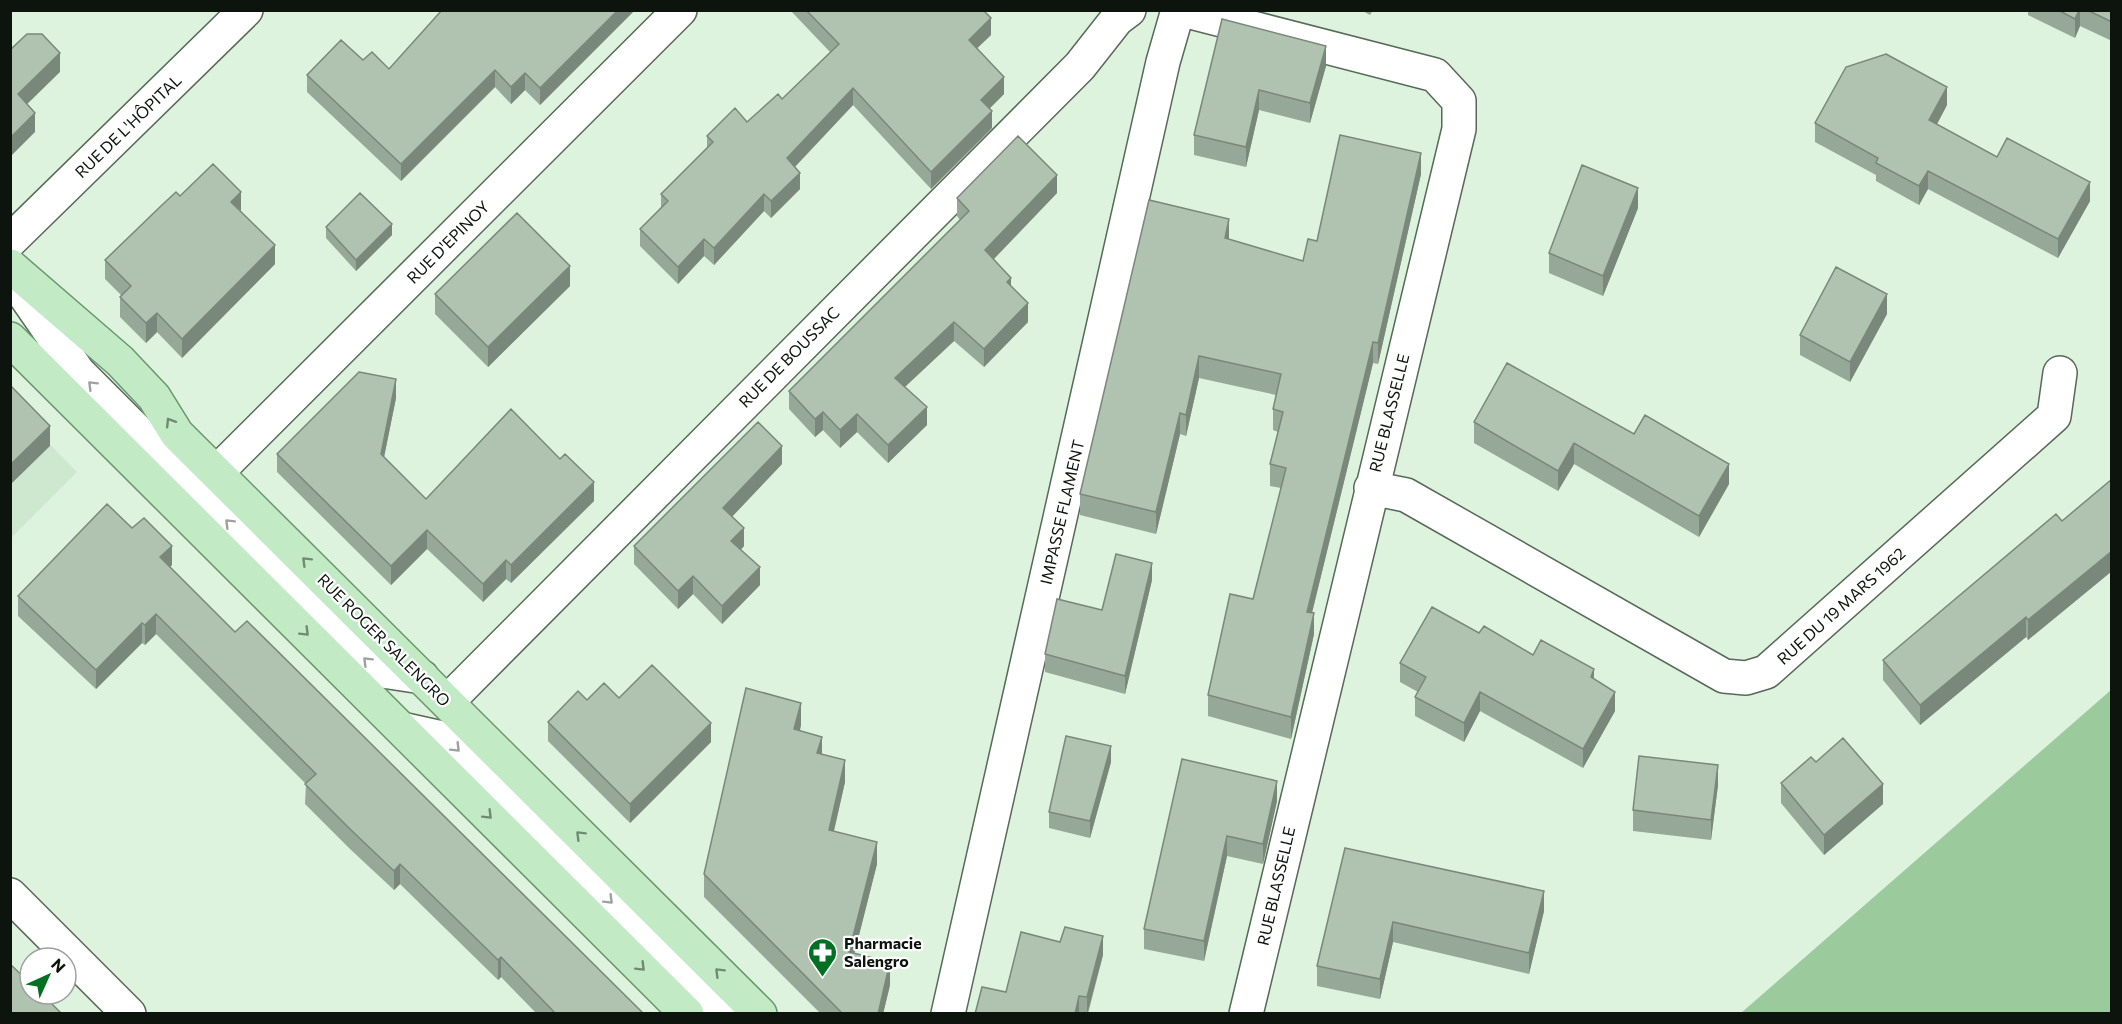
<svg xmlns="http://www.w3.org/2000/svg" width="2122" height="1024" font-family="Commissioner,sans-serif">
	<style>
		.built { fill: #cde8ce }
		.green { fill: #9bcb9d }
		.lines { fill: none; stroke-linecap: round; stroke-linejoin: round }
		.minor-casing { stroke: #576958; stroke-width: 36 }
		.major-casing { stroke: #69976b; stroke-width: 36 }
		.minor { stroke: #fff; stroke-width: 33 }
		.major { stroke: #c2ebc5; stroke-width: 33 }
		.wall { fill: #96a897 }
		.shaded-wall { fill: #7a887b }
		.building { fill: #afc3b0; stroke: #7a887b; stroke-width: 1.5 }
		.oneway { stroke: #9ea19e }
		.oneway2 { stroke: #718a72 }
		.labels { text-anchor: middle; stroke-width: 4.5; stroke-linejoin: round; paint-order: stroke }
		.street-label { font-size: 16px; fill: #0d140d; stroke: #fff }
		.poi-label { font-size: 16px; font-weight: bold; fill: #0d140d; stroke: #fff; text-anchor: start }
	</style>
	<rect width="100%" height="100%" fill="#ddf3de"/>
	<path class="built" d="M11,405l66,67 -66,66z"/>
	<path class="green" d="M2111,690v323h-370z"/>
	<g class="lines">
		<defs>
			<path id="minor" d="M1183,10l252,65 24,26v28l-213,885
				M10,241l236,-231
				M10,274l68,98 298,298 46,7
				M216,473l464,-463
				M1371,488l35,7 318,181 22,2 20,-6 288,-256 6,-43
				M447,702l633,-636 37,-47 12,-9
				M402,729l45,10 275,275
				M10,895l119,119
				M948,1014l215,-952 15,-52"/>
			<path id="major" d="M10,266l110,95 34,36 23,37 583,580
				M10,339l677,675"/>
		</defs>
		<use href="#minor" class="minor-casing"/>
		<use href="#major" class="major-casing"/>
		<use href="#minor" class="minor"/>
		<use href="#major" class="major"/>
	</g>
	<path class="wall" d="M442,10h193l-95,95 -15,-15 -14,14 -16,-17 -94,94 -94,-89v-17l56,-15 26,9z
		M790,10h193l8,25 -14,13 27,46 -15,15 3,19 -61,61 -78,-84 -58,62 5,22 -29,29 -7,-7 -50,54 -10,-9 -26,28 -38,-38v-17l21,-21v-14l46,-46v-12l40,-14 35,-23 48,-47z
		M1361,10h12l-3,5z
		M2028,10h84v31l-32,-15 -5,12 -47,-23z
		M1222,19l104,47 -16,57 -51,-13 -13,57 -52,-12v-20z
		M1947,105l-10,19 60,33 93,44 -32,57 -130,-69 -9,16 -43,-24v-6l-61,-33v-19z
		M1421,174l-43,190 -5,-1 -61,250 2,21 -23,105 -83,-23v-21l45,-96 28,-111 -11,-2v-22l8,-32 -5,-2v-21l3,-14 -77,-17 -13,58 -6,-2 -24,100 -76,-19v-21l149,-255 74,22 14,-20z
		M1057,193l-63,66 17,27 17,36 -44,45 -30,-26 -49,46 22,38 -39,38 -31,-31 -17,16 -17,-18 -8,7 -26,-28v-18l171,-171 -3,-4v-18z
		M180,196l61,15 34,53 -93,94 -25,-26 -11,11 -26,-26v-20l2,-1 -17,-17v-19z
		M1638,208l-35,88 -54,-23v-20z
		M326,227l66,8 -36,36 -30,-33z
		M570,286l-82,81 -53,-53v-20z
		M1887,314l-37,68 -50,-27v-20z
		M396,398l-12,59 42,42 168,2 -83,82 -5,-4 -23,23 -56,-53 -36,36 -114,-113v-18z
		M1474,422l160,12 95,50 -30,53 -125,-73 -16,27 -84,-48z
		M782,464l-50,53 12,29 -3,4 19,35 -38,39 -29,-30 -15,15 -44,-45v-18z
		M2112,479v92l-84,69 -2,-3 -106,88 -37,-45v-20l179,-139z
		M172,565l-2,2 65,65 409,382h-107l-36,-37 -3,3 -98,-96 -6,6 -44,-41 -45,-45 1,-20 -150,-150 -11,11 -3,-2 -46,46 -78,-73v-20z
		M1152,580l-27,114 -80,-22v-18l57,-44z
		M1479,633l115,46 21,32 -32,57 -103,-57 -16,31 -49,-26v-19l3,-5 -18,-10v-19z
		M619,698l92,44 -81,81 -82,-82v-19l39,-22z
		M801,725l-1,6 22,24 23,27 -11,49 43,33 -23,90 36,31 -7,29h-62l-117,-117v-23z
		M1182,759l95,42 -14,63 -36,-8 -23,105 -60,-12v-20z
		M1111,762l-21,76 -41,-10v-16z
		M1816,762l67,42 -59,51 -43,-52v-20z
		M1718,785l-7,55 -78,-9v-21z
		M1345,848l199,63 -15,63 -136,-32 -13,57 -63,-13v-20z
		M1103,955l-15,59h-113l31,-22z"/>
	<path class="shaded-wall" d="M618,10h17l-95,95v-17z
		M2079,10h1v16l-5,12v-19z
		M991,18v17l-22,21v-16z
		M1326,46v20l-16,57v-20z
		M60,53v19l-42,41v-19z
		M495,70v17l-94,94v-17z
		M525,73v17l-14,14v-17z
		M1004,77v17l-23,23v-17z
		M1947,87v18l-18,34v-19z
		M853,88v17l-66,70v-17z
		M1259,90v20l-13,57v-20z
		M992,111v17l-61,61v-17z
		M35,113v19l-25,25v-19z
		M1421,153v21l-43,190v-21z
		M1928,171v18l-9,16v-19z
		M800,173v16l-29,29v-17z
		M1057,175v18l-72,75v-18z
		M2090,182v19l-32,57v-19z
		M1638,188v20l-35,88v-20z
		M241,192v19l-10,-9z
		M764,194v17l-50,54v-17z
		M1229,219v21l-4,-2z
		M392,224v11l-36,36v-11z
		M704,239v17l-26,28v-17z
		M275,245v19l-93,94v-19z
		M570,266v20l-82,81v-20z
		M1011,278v18l-4,-14z
		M1887,294v20l-37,68v-20z
		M1028,303v19l-44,45v-18z
		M157,313v19l-11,11v-20z
		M954,322v19l-59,55v-18z
		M1373,342v21l-66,270v-21z
		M1199,356v22l-13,58v-21z
		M396,379v19l-15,74v-18z
		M927,407v18l-39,38v-18z
		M823,412v18l-8,7v-18z
		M1180,413v21l-24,100v-22z
		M857,414v18l-17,16v-18z
		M50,426v20l-40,39v-20z
		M1574,443v21l-16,27v-20z
		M782,446v18l-59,62v-18z
		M1729,464v20l-30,53v-21z
		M594,482v19l-83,82v-18z
		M744,528v18l-13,13v-18z
		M427,530v19l-36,36v-19z
		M172,546v19l-12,12v-20z
		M2112,551v20l-84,69v-20z
		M506,560v19l-23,23v-18z
		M1152,563v17l-27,114v-18z
		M760,567v18l-38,39v-18z
		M693,576v18l-15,15v-18z
		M1314,613v21l-23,105v-22z
		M156,614v20l-11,11v-20z
		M2026,617v20l-106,88v-20z
		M142,623v20l-46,46v-19z
		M1594,669v19l-3,-11z
		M1480,692v19l-16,31v-19z
		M1615,692v19l-32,57v-19z
		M801,703v22l-7,27v-23z
		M711,723v19l-81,81v-19z
		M822,737v22l-5,-6z
		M1111,746v16l-21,76v-17z
		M845,760v22l-16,70v-22z
		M1718,765v20l-7,55v-20z
		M1277,781v20l-14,63v-20z
		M1883,784v20l-59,51v-20z
		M1227,836v20l-23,105v-20z
		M877,842v22l-28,111v-23z
		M400,864v20l-6,6v-19z
		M1544,891v20l-15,63v-21z
		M1393,922v20l-13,57v-20z
		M1103,936v19l-16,59v-17z
		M501,957v20l-3,3v-20z
		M890,962v23l-7,29h-5z
		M1079,996v18h-4z"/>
	<path class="building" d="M442,10h176l-78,78 -15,-15 -14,14 -16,-17 -94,94 -94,-89 34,-35 22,20 9,-8 17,17z
		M806,10h177l8,8 -22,22 35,37 -23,23 11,11 -61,61 -78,-84 -66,70 13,15 -29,28 -7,-7 -50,54 -10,-9 -26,28 -38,-38 28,-28 -7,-7 52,-52 -6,-6 28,-28 12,14 31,-28 4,5 57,-55z
		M2058,10h21l-4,9z
		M2087,10h25v12z
		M1222,19l104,27 -16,57 -51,-13 -13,57 -52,-12z
		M27,34h15l18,19 -42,41 17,19 -25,25v-91l2,1z
		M1886,54l61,33 -18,33 68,37 10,-19 83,44 -32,57 -130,-68 -9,15 -43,-23 2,-5 -63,-35 31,-56z
		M1340,135l81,18 -43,190 -5,-1 -66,270 7,1 -23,104 -83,-22 22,-101 23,5 33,-131 -16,-4 13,-52 -10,-3 8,-35 -82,-18 -13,59 -6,-2 -24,99 -76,-18 69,-294 80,19 -4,19 78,23 5,-22 9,2z
		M1018,136l39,39 -72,75 26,28 -4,4 21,21 -44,46 -30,-27 -59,56 32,29 -39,38 -31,-31 -17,16 -17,-18 -8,7 -26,-28 180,-180 -12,-13z
		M213,164l28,28 -10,10 44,43 -93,94 -25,-26 -11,10 -26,-26 11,-11 -26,-26 57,-55 14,-13 4,4z
		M1582,165l56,23 -35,88 -54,-23z
		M360,193l32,31 -36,36 -30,-33z
		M517,213l53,53 -82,81 -53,-53z
		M1836,267l51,27 -37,68 -50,-27z
		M1507,363l127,71 11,-19 84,49 -30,52 -125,-73 -16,28 -84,-49z
		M359,372l37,7 -15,75 45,45 85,-90 49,50 5,-5 29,28 -83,83 -5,-5 -23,24 -56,-54 -36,36 -114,-112z
		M10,385l40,41 -40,39z
		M758,422l24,24 -59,62 21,20 -13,13 29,26 -38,39 -29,-30 -15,15 -44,-45z
		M2112,479v72l-84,69 -2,-3 -106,88 -37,-45 173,-146 6,7z
		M107,504l25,24 12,-10 28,28 -12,11 75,75 12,-11 397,393h-88l-55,-57 -3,3 -98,-96 -6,7 -44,-42 -45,-45 11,-10 -160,-160 -11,11 -3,-2 -46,47 -78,-74z
		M1116,554l36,9 -27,113 -80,-22 12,-55 45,11z
		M1432,607l47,26 5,-7 49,29 8,-15 53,29 -3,8 24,15 -32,57 -103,-57 -16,31 -49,-26 11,-20 -26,-14z
		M652,665l59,58 -81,81 -82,-82 30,-31 9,9 17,-17 15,15z
		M746,688l55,15 -7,26 28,8 -5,16 28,7 -16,70 48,12 -28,110 41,10 -12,52h-35l-139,-140z
		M1066,736l45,10 -21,75 -41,-9z
		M1843,738l40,46 -59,51 -43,-52 30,-26 5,5z
		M1639,756l79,9 -7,55 -78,-10z
		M1182,759l95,22 -14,63 -36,-8 -23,105 -60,-12z
		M1345,848l199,43 -15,62 -136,-31 -13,57 -63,-13z
		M1065,927l38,9 -16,61 -8,-1 -4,18h-100l7,-27 24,5 15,-60 39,10z
		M10,964l20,19v11h12l20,20h-52z"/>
	<defs><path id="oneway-chevron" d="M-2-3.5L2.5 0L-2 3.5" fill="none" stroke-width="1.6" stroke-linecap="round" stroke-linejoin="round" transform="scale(1.5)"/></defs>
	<g class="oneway">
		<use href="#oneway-chevron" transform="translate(92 385) rotate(-135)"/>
		<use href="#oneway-chevron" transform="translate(229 523) rotate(-135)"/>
		<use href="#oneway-chevron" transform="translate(367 661) rotate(-135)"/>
		<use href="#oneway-chevron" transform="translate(456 748) rotate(45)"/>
		<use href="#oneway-chevron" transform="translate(609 900) rotate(45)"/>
	</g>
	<g class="oneway2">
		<use href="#oneway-chevron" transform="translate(170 422) rotate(-122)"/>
		<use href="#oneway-chevron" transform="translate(306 561) rotate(-135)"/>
		<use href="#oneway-chevron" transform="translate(305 632) rotate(45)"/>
		<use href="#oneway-chevron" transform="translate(488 815) rotate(45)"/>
		<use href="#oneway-chevron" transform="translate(580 835) rotate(-135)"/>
		<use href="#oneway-chevron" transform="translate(641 967) rotate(45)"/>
		<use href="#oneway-chevron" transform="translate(719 972) rotate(-135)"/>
	</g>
	<defs>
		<symbol id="pharmacy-pin" viewBox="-11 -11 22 30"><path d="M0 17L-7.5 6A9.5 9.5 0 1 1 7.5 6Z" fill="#027022" stroke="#fff"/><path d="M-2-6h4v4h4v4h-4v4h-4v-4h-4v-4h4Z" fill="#fff"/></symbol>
	</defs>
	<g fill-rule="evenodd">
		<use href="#pharmacy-pin" x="806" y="936" width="33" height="45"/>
	</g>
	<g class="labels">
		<g class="street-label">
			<text transform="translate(128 126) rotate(-44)" y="6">RUE DE L'HÔPITAL</text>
			<text transform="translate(448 242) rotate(-45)" y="6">RUE D'EPINOY</text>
			<text transform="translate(789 357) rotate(-45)" y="6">RUE DE BOUSSAC</text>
			<text transform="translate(1389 413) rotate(-76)" y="6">RUE BLASSELLE</text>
			<text transform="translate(1062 512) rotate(-77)" y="6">IMPASSE FLAMENT</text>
			<text transform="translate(1841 606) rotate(-42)" y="6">RUE DU 19 MARS 1962</text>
			<text transform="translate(384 640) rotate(45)" y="6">RUE ROGER SALENGRO</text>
			<text transform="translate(1276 886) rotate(-77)" y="6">RUE BLASSELLE</text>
		</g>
		<g class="poi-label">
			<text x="844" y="949">Pharmacie<tspan x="844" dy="18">Salengro</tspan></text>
		</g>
	</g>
	<rect width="2122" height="1024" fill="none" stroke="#0d140d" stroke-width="24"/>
	<g transform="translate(48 976) rotate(45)"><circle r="28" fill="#ffffff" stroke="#9ea19e" stroke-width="1.5"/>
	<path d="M0-4.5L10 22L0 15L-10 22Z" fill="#027022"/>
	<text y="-9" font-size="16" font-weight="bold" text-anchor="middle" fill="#0d140d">N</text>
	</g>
</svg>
